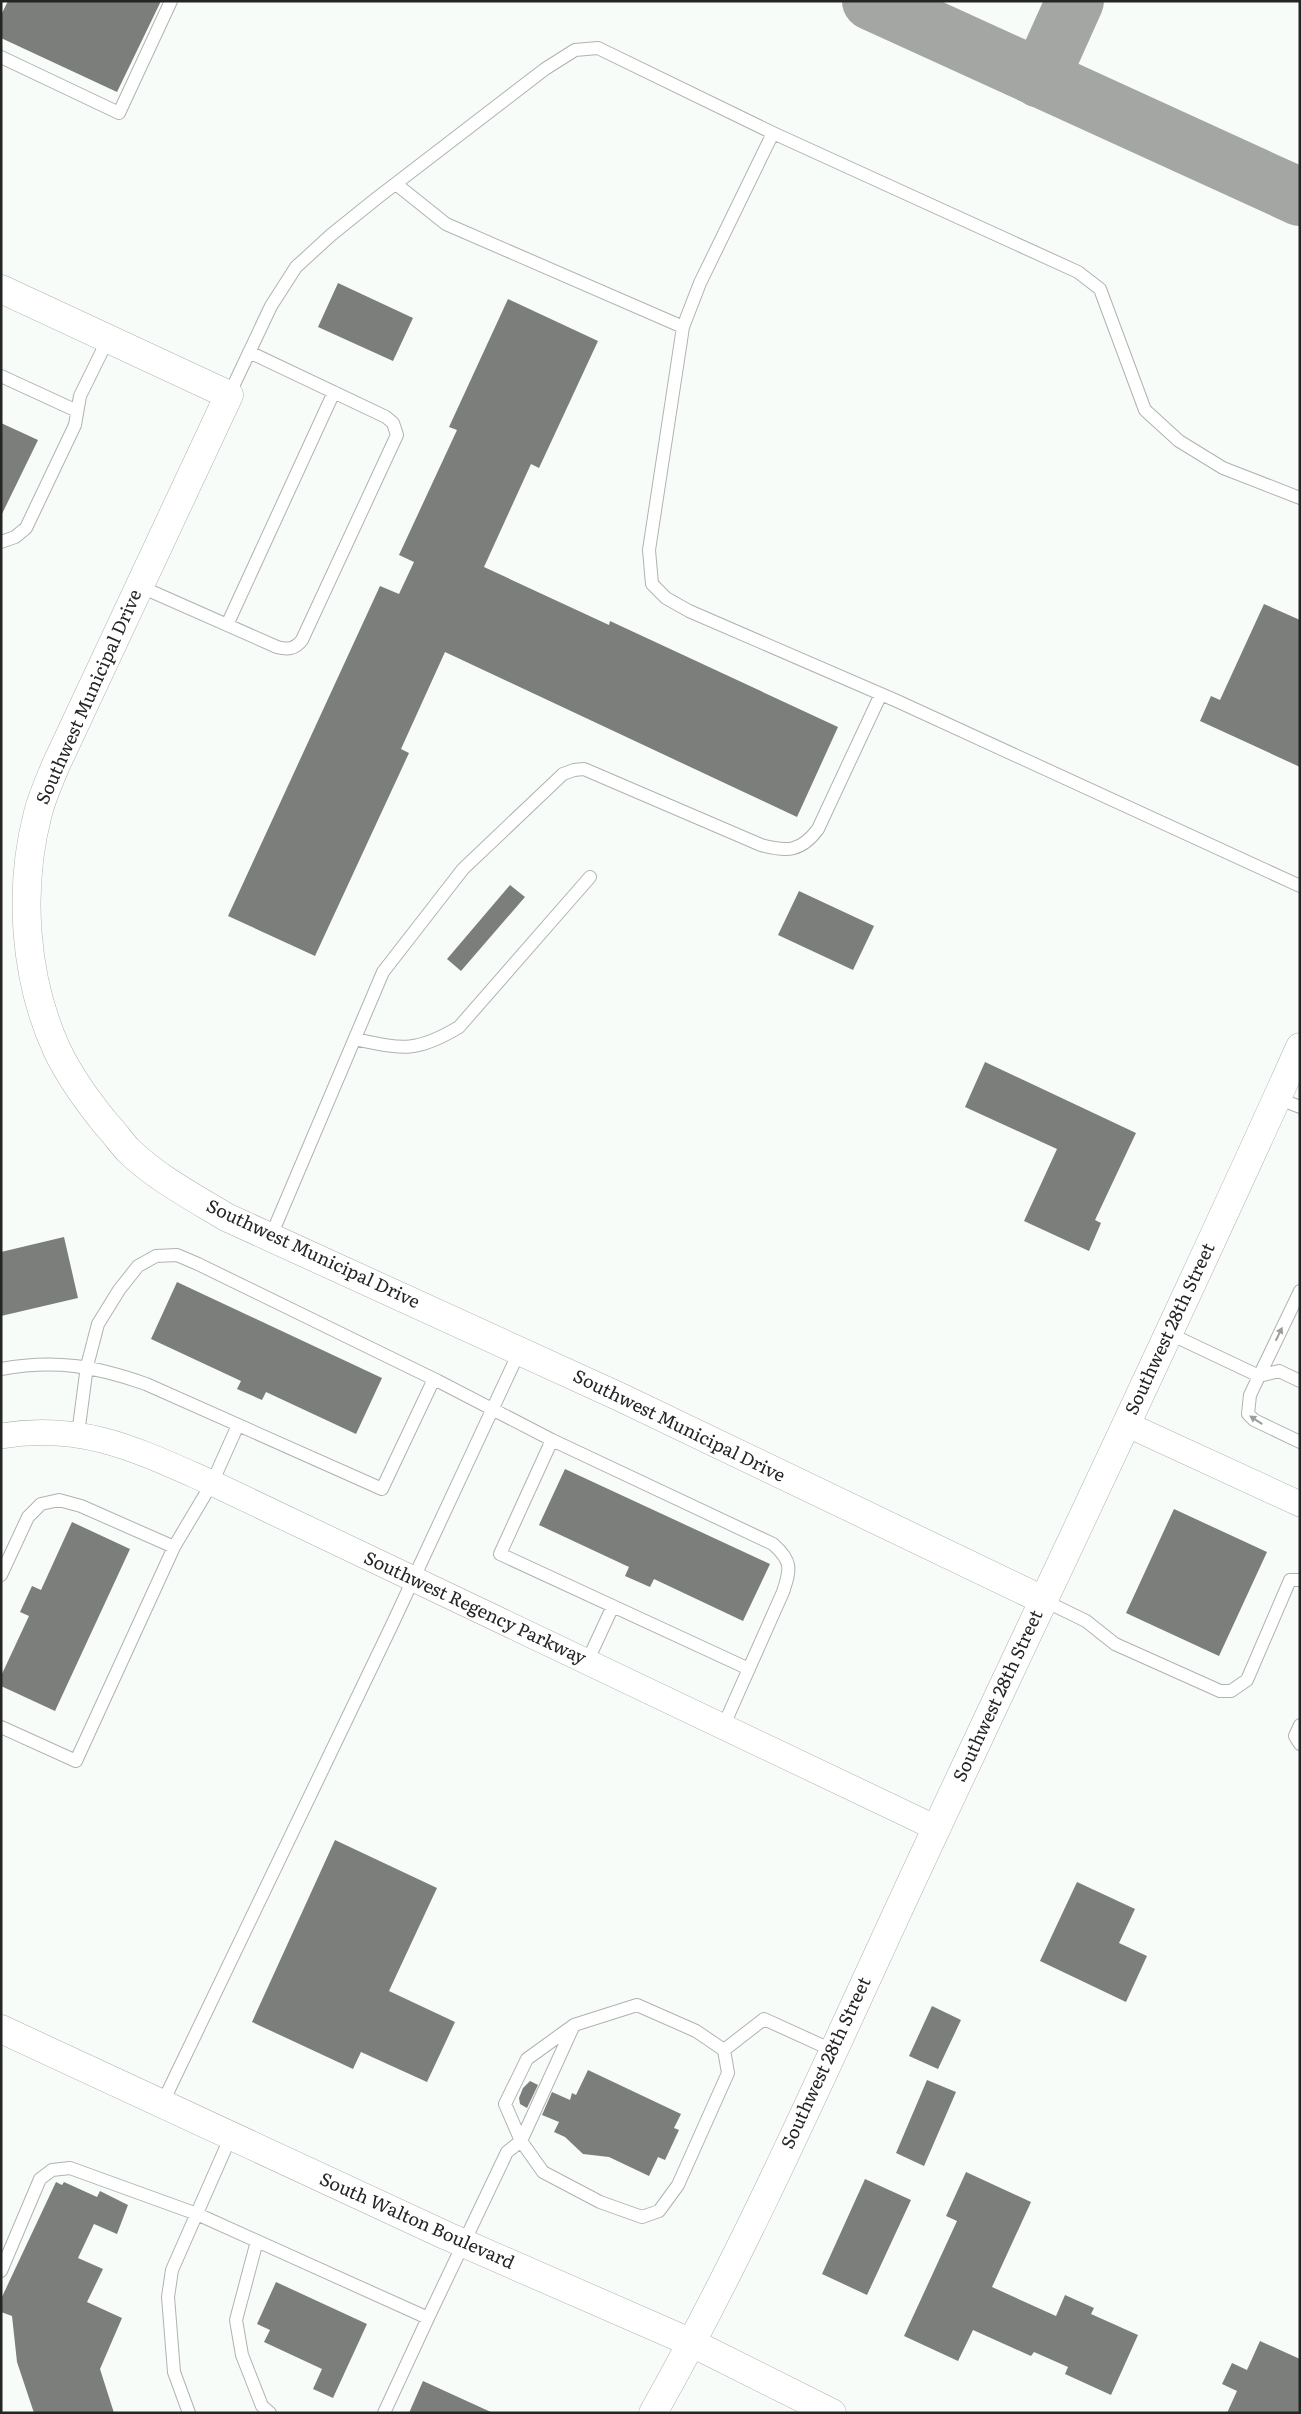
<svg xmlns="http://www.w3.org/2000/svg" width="1301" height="2414" font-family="Literata,serif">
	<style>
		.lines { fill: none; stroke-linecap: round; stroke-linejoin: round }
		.taxiway { stroke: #a4a6a4; stroke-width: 58 }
		.building { fill: #7b7e7b }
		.lane-casing { stroke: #afb3b0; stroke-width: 14 }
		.street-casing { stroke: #afb3b0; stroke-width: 26 }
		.secondary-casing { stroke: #afb3b0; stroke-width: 29 }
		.primary-casing { stroke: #afb3b0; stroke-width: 29 }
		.lane { stroke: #fff; stroke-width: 12 }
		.street { stroke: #fff; stroke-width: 25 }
		.secondary { stroke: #fff; stroke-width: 28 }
		.primary { stroke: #fff; stroke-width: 28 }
		.oneway { fill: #9c9d9c }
		.labels { text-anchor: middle; stroke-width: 5; stroke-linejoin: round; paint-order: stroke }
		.street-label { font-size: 18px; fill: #242524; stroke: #fff }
	</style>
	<rect width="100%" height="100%" fill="#f8fcf8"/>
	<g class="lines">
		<path class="taxiway" d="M871,1l429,196
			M1040,79l35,-78"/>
	</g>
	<path class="building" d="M8,1h153l-44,91 -116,-54v-23z
		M338,283l75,35 -20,43 -75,-34z
		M508,299l90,42 -59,127 -8,-4 -47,103 125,58 1,-4 228,106 -41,90 -352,-165 -44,97 8,4 -94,203 -87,-40 152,-330 19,8 15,-32 -15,-7 58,-125 -8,-3z
		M1,423l37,17 -37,76z
		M1264,604l36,16v147l-100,-46 11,-25 9,4z
		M510,885l15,12 -64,74 -14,-12z
		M799,891l75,35 -21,44 -75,-35z
		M985,1062l151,71 -41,87 6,3 -12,28 -65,-30 33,-72 -92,-42z
		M64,1237l14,61 -77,18v-64z
		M177,1282l205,96 -26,56 -90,-42 -4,8 -25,-11 4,-8 -90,-42z
		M565,1469l205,95 -27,57 -89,-42 -4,8 -25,-11 4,-9 -90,-42z
		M1174,1509l93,43 -48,104 -93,-43z
		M72,1522l58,27 -75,162 -54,-25v-10l28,-60 -9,-4 12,-26 9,4z
		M335,1840l102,48 -48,103 66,31 -28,60 -66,-30 -8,17 -101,-47z
		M1077,1882l58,27 -16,34 28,13 -21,46 -86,-41z
		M932,2006l29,14 -23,49 -29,-13z
		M588,2070l93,44 -7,14 5,2 -14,30 -7,-3 -9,19 -40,-19 -26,-3 -18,-17 -11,-5 5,-10 -17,-7 10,-23 18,8 2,-7 4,2z
		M927,2080l29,12 -32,74 -28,-13z
		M530,2081l8,4 -11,23 -7,-4 -1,-6 4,-10z
		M966,2172l65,30 -39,85 64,29 9,-21 29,13 -3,6 47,21 -27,60 -46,-21 3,-7 -34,-15 -3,4 -58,-26 -15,31 -54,-25 53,-115 -11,-5z
		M865,2179l46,21 -44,95 -45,-21z
		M56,2182l6,3 2,-3 33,15 3,-6 28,14 -11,29 -23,-10 -16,34 25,11 -16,33 35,16 -22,51 14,44h-80l-17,-51 -5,-46 -11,-4v-13z
		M276,2282l91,42 -34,74 -20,-9 9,-20 -58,-27 6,-12 -13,-6z
		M1260,2341l40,18v54h-73l10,-22 -15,-7 10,-21 15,7z
		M423,2381l70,32h-84z"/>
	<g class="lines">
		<defs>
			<path id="lane" d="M1,57l118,56 52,-112
				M396,184l50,40 237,103
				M1,376l76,35
				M229,395l42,-89 25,-39 35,-32 46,-37 168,-129 30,-19 23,-2 175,85
				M1300,498l-77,-30 -44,-27 -34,-31 -45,-121 -22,-17 -305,-139 -73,150 -17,44 -34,223 3,34 14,14 23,13 208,90 403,185
				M1,542l14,-5 11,-9 49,-103 5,-29 28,-57
				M139,586l138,61c11,3 18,2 25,-7l95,-205 -4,-12 -7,-6 -137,-65
				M227,625l107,-233
				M355,1039c47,10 61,14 104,-12l131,-150
				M1277,1098l23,9
				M271,1236l112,-264 80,-103 100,-95 11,-4 10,-1 177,76c26,7 40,7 57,-16l63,-135
				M1300,1291l-50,104 -2,19 6,6 46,22
				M1168,1333l91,43 20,-5 21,10
				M1,1369c54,-10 94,-3 145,15l236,105 52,-110
				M78,1434l9,-68 11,-42 21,-34 19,-24 18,-10 21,-1 21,9 240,117 114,59 221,104c19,17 18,24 10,48l-60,135
				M552,1440l-52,114 249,115
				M1,1575l27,-58 13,-13 18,-4 22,6 93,41
				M1043,1600l43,21 29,23 105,47h11l16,-11 43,-100h10
				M587,1662l26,-56
				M1300,1725l-5,11 5,8
				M1,1727l75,34 98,-214 38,-64 26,-58
				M724,2050l40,-31 68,31
				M162,2104l229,-477 129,-277
				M521,2141l52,-114
				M257,2241l-21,79 6,35 20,51 8,7
				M1,2271l39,-92 12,-9 18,-2 127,46 231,104 79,-166 14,-11 22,31 57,30 42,15 17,-6 19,-26 50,-112 -4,-23 -28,-19 -59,-26 -63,20 -47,34 -22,45 16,37
				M189,2413l-15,-41 -6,-75 4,-27 59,-134
				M384,2413l44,-95"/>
			<path id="street" d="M1126,1424l174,80
				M1,1436c82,-14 138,15 211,47l724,345"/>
			<path id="secondary" d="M1,289l228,106 -174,372c-6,15 -13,30 -17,46 -20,76 -14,165 19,237 13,27 31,52 50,75 8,8 14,18 22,26 28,27 64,46 97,66l394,180 423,203
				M653,2413c107,-190 192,-391 285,-588 121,-259 245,-517 362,-778"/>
			<path id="primary" d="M1,2029l446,207 245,107 140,70"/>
		</defs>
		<use href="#lane" class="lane-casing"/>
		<use href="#street" class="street-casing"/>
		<use href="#secondary" class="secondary-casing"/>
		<use href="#primary" class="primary-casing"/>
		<use href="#lane" class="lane"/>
		<use href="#street" class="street"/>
		<use href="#secondary" class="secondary"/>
		<use href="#primary" class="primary"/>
	</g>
	<defs><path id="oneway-solid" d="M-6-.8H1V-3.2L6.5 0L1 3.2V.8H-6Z" transform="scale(1.25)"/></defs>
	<g class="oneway">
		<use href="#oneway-solid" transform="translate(1279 1334) rotate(-64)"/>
		<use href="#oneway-solid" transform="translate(1256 1420) rotate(-147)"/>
	</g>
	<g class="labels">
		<g class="street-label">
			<text transform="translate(89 697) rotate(-66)" y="6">Southwest Municipal Drive</text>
			<text transform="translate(313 1254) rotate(25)" y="6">Southwest Municipal Drive</text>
			<text transform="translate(1170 1329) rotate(-65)" y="6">Southwest 28th Street</text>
			<text transform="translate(679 1426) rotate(26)" y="6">Southwest Municipal Drive</text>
			<text transform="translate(475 1608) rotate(25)" y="6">Southwest Regency Parkway</text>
			<text transform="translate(998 1696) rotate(-65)" y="6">Southwest 28th Street</text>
			<text transform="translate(826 2063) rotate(-65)" y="6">Southwest 28th Street</text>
			<text transform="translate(417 2221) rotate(24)" y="6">South Walton Boulevard</text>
		</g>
	</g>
	<rect width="1301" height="2414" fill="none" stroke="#242524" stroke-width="5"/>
</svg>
